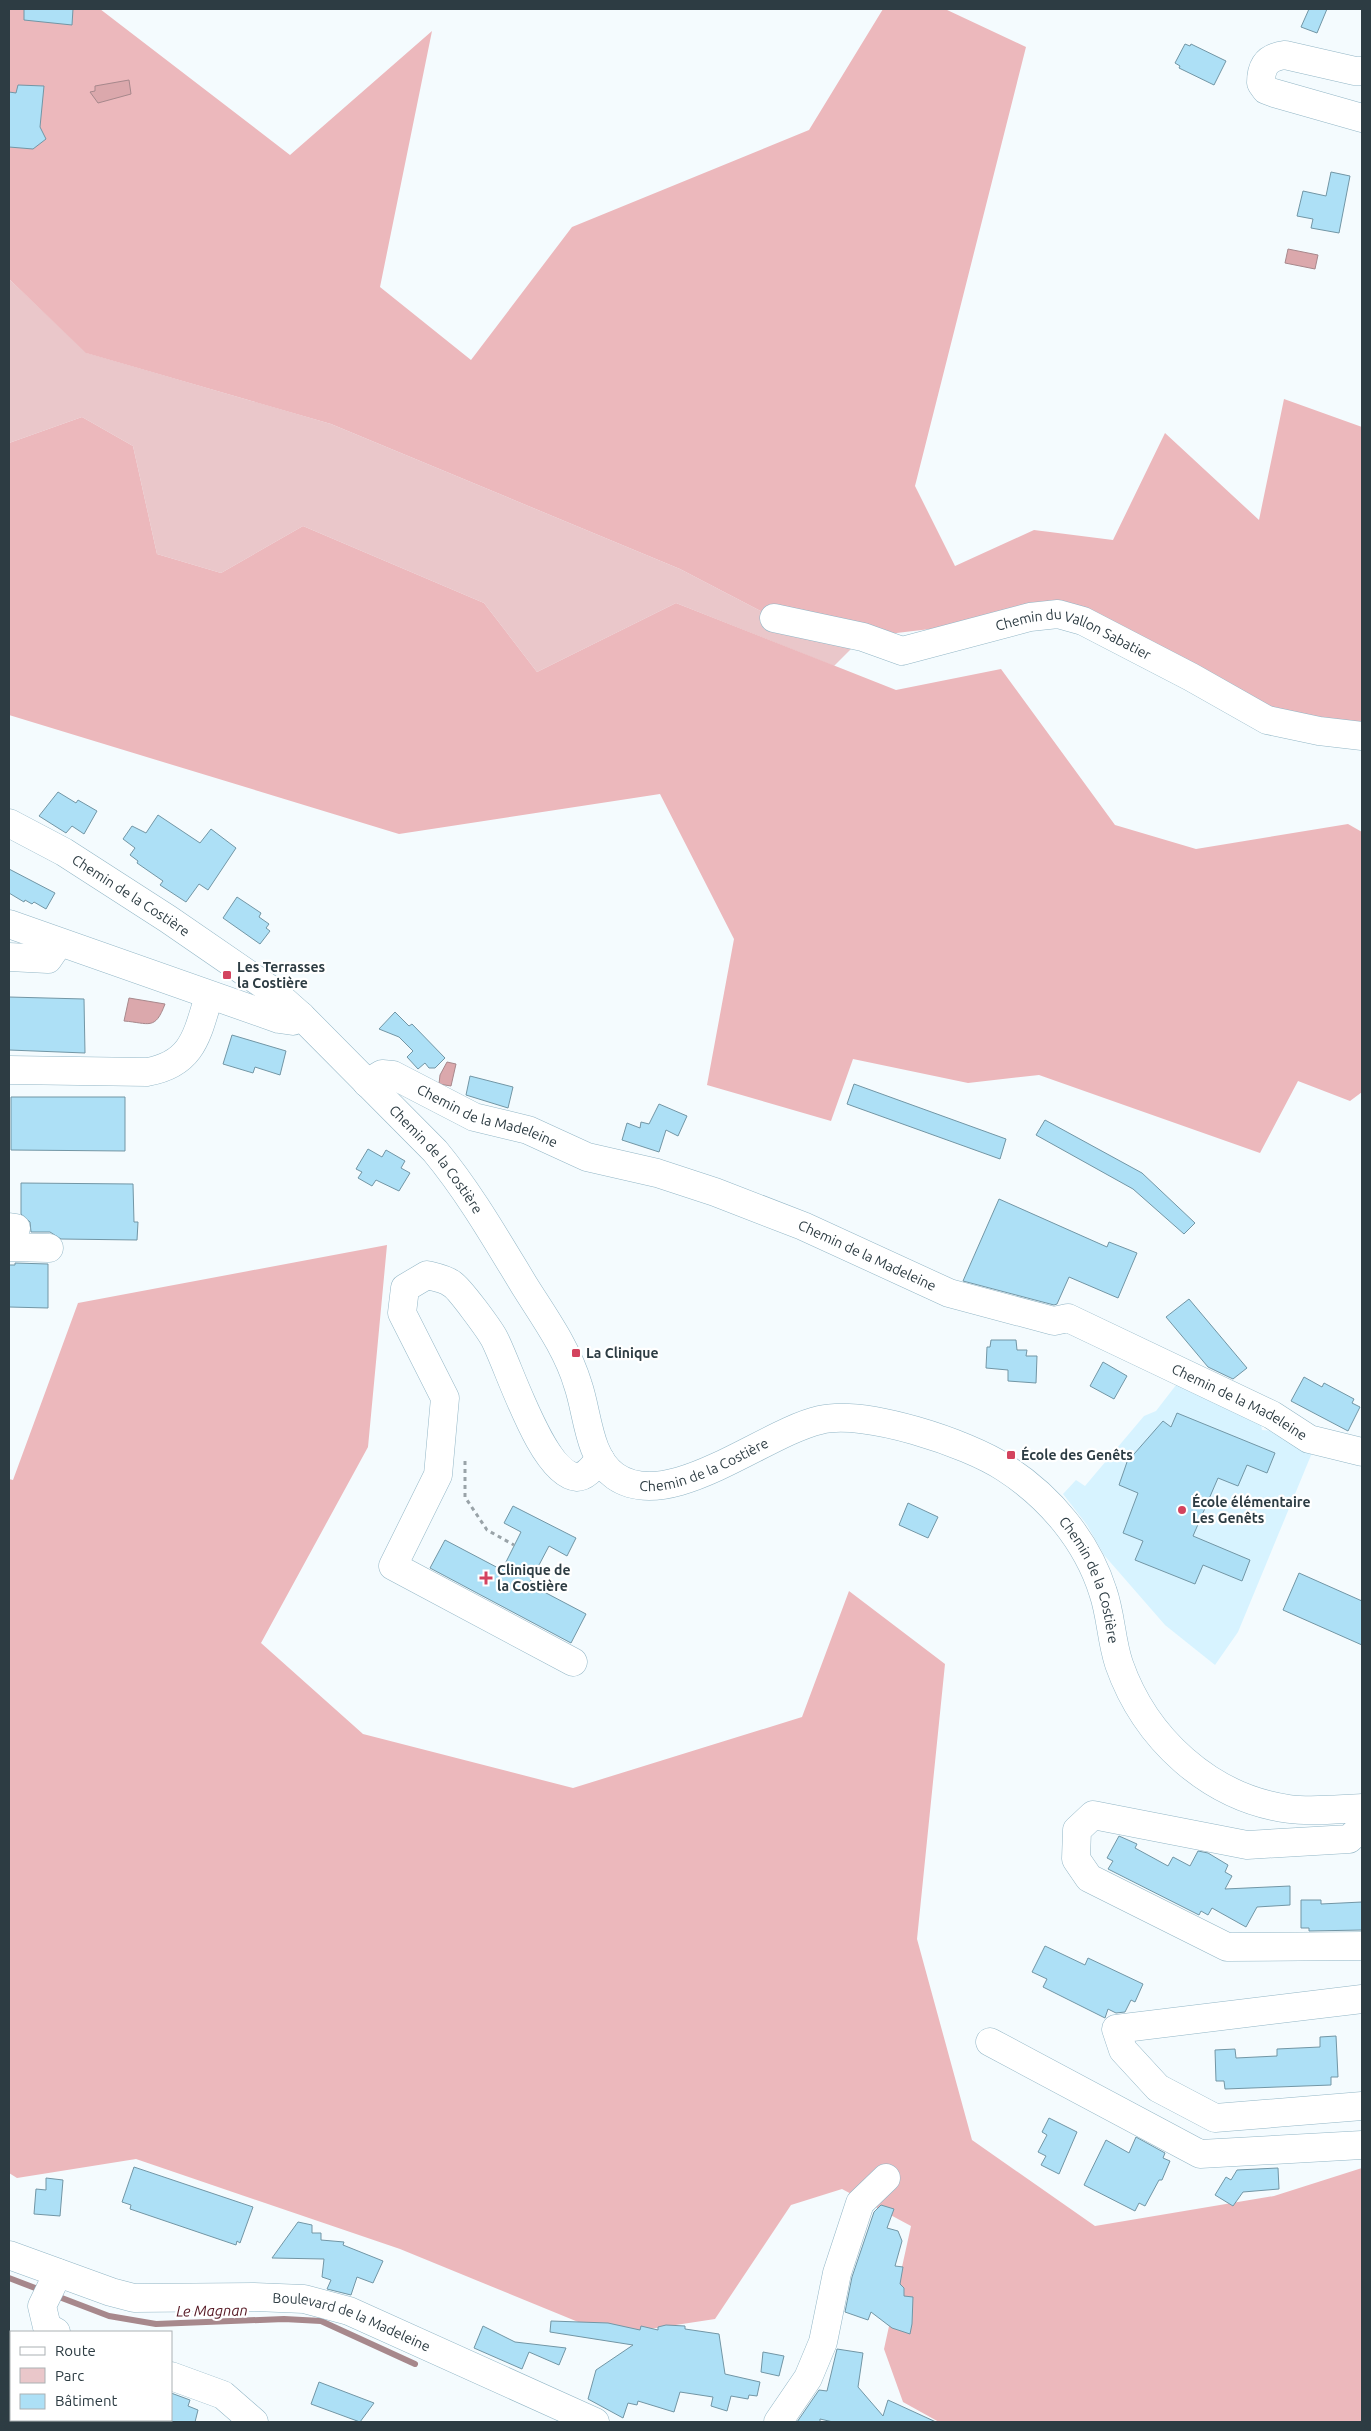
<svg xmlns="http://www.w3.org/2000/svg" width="1371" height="2431" font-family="Ubuntu,sans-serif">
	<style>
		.built { fill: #d7f3ff }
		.green { fill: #eac7ca }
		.forest { fill: #ecb8bc }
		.water { fill: #dba8ac; stroke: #a7888c }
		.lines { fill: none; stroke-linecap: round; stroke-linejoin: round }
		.stream { stroke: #a7888c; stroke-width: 6 }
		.building { fill: #ade0f6; stroke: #7296a5 }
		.minor-casing { stroke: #92b6c6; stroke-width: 29 }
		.path { stroke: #99a3a8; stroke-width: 3; stroke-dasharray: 4 4; stroke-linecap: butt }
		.minor { stroke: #fff; stroke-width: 28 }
		.poi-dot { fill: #d3435e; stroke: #fff; stroke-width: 2 }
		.labels { text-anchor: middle; stroke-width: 4.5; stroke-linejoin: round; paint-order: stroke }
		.street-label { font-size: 14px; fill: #2d3c43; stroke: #fff }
		.poi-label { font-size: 14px; font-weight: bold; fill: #2d3c43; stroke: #fff; text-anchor: start }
		.water-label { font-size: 15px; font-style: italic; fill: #551823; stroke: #fff }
	</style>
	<rect width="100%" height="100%" fill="#f4fbfe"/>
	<path class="built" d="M1183,1376l77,42 2,12 25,2 27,16 -76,184 -23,33 -50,-40 -61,-70 -17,-30 -24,-31 13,-14 9,6 59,-70 12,-5z"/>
	<path class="green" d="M9,279l78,74 244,71 349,145 94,49 89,19 -29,29 -158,-63 -139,69 -53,-69 -181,-77 -82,47 -64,-19 -24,-108 -51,-29 -73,26z"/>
	<path class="forest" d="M9,9h91l190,146 142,-124 -52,256 91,73 101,-133 237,-97 74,-121h62l81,38 -111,439 40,80 79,-36 79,10 52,-107 94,87 25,-121 78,28v309l-43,-5 -236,-110 -53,-4 -167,20 -89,-19 -94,-49 -349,-145 -245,-71 -77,-74z
		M82,417l51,29 24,108 64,19 82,-47 181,77 53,69 139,-69 220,87 105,-21 114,156 81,24 152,-25 14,8v260l-12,9 -52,-20 -38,72 -221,-78 -71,8 -115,-24 -22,62 -124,-36 27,-146 -74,-145 -261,40 -390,-119v-272z
		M387,1245l-19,202 -107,196 102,91 210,54 229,-71 47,-126 96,73 -28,275 55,201 123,86 179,-30 88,-28v254h-423l-36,-20 -19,-53 27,-123 -69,-37 -51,16 -76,114 -105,16 -210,-86 -264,-90 -119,19 -8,-5v-694l4,1 65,-177z"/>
	<path class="water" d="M129,80l2,14 -33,9 -8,-11 5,-1v-5z
		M1288,249l30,6 -3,14 -30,-6z
		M129,998l36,6c-10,27 -16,19 -41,17z
		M447,1062l9,2 -5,22 -12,-2 1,-9z"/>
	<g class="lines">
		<path class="stream" d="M9,2278l34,13
			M54,2295l55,21 47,8 128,-5 37,2 94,43"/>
	</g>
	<path class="building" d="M24,9h49l-1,16 -48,-5z
		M1309,9h18l-10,24 -16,-6z
		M1185,44l5,2 1,-2 35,17 -12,24 -35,-17 1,-2 -5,-3z
		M18,85l26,1 -4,41 6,12 -13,10 -24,-2v-55l7,1z
		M1331,172l19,4 -11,57 -28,-5 2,-9 -16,-3 6,-25 23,5z
		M58,792l18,11 2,-3 19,11 -13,23 -12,-8 -6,7 -27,-17z
		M158,815l42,28 11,-14 25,19 -28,42 -9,-6 -13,18 -26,-17 3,-4 -26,-18 1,-2 -8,-6 5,-7 -12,-9 9,-13 14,7z
		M9,869l46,24 -9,16 -12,-7 -2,2 -7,-4 -1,2 -15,-9z
		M237,897l24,16 -2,4 10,7 -3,4 4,3 -10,13 -37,-26z
		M9,997l75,2 1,54 -76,-3z
		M395,1012l14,14 3,-2 33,34 -10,10h-6l-4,-5 -7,6 -11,-12 6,-6 -14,-14 -20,-8z
		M232,1035l54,16 -6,24 -25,-8 -2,6 -30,-9z
		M470,1076l43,11 -5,21 -42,-13z
		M854,1084l152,55 -6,20 -153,-55z
		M11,1097h114v54l-114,-1z
		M659,1104l28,12 -9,20 -12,-6 -7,22 -37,-12 5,-17 13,5 1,-6 8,2z
		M1045,1120l97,53 53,50 -11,11 -51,-45 -97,-54z
		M368,1149l14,8 4,-7 19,11 -4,7 9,5 -11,18 -23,-11 -4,6 -14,-8 4,-6 -6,-3z
		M21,1183l112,1 1,38h4l-1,18 -76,-1 -11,-7h-19l-1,-10 -9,-8z
		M999,1199l108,48 2,-5 28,11 -19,45 -49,-21 -12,27 -3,1 -91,-24z
		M15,1263l33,1v44l-39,-1v-42h6z
		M1189,1299l58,69 -14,11 -25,-12 -42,-50z
		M991,1340h25l1,10h10l-1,6h11l-1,27 -28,-2v-11l-22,-2 1,-21h3z
		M1103,1362l24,14 -13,23 -24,-13z
		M1304,1377l18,10 2,-4 30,16 -2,4 8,4 -12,24 -57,-30z
		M1177,1413l98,40 -8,20 -20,-8 -9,21 -20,-8 -25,58 57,24 -8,21 -39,-16 -8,19 -60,-24 8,-19 -20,-8 15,-40 -19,-8 8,-23 36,-41 8,6z
		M908,1503l30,14 -10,21 -29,-13z
		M513,1506l63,32 -9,18 -18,-10 -20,38 57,30 -15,29 -141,-75 15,-28 57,30 19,-38 -17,-9z
		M1299,1573l63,28v44l-79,-35z
		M1119,1836l18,8 -2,4 33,18 5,-9 17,9 8,-15 10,2 20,12 -3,7 7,4 -7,13 65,-3v19l-33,2 -11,20 -34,-19 -4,7 -7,-4 -2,4 -91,-46 5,-8 -6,-3z
		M1301,1900h20v4l41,-2v28l-53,1v-3h-8z
		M1045,1946l40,19 3,-7 55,26 -8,18 -4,-2 -6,12 -9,1 -8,-4 -3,9 -62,-31 4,-8 -15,-7z
		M1336,2036l2,41h-7v8l-106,4 -1,-8h-8l-1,-31 20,-1 1,9 41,-2v-7l43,-2v-10z
		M1049,2118l28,14 -18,42 -18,-9 5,-9 -8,-4 9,-17 -5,-3z
		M1136,2137l29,16 -2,5 7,3 -8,19h-3l-14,26 -6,-3 -4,8 -51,-26 22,-45 23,13z
		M134,2167l119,40 -13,36 -3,-2 -1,4 -106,-36 1,-4 -9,-3z
		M1278,2168l1,21 -36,3 -10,14 -18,-11 11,-18 5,3 6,-10z
		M46,2178l17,2 -3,36 -26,-2 2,-25 10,1z
		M881,2205l13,4 -7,19 11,3 4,10 -7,25 8,1 -3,17 4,4v8l9,1 -1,27 -2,10 -18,-6 -21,-16 -3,8 -23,-8 7,-35 22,-65z
		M298,2222l14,3v8h9v7l23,2 -1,3 40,16 -10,22 -16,-6 -6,18 -24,-6 4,-9 -9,-3 2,-18 -52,-1z
		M551,2321l57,2 32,7 1,-4 17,4v-3l8,-2 19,1v3l34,5 6,40 35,8 -3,14 -8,-1 -1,4 -17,-3 -4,15 -16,-5 2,-9 -33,-5 -6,20 -36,-11 -1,4 -9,-2 -5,15 -35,-19 8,-29 37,-25 -83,-13z
		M483,2326l32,16 51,6 -7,17 -30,-13 -7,17 -48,-21z
		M837,2349l26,4 -5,34 25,29 5,-16 48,22h-103l-13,-3v3h-23l22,-32 8,1z
		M763,2352l21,4 -5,20 -18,-4z
		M319,2382l55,21 -14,19 -49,-18z
		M171,2393l19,7 -2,6 10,4 -3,12h-24z"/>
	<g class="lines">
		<defs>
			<g id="minor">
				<path d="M1362,71h-7l-70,-16c-18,2 -24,11 -24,28l5,7 8,3 88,25"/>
				<path id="s1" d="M774,618l89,19 39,14 128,-34 28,-3 25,7 108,56 76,43 52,11 43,5"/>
				<path id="s2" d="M9,823l55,29 104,67 106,73 27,24 134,135c34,41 61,88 89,134 20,32 43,63 54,100 10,29 10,72 37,91 54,38 148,-43 205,-56 45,-11 147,23 185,48 45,29 82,73 98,124 8,23 8,48 16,72 26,74 90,134 170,145 23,3 49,0 73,-1"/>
				<path d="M9,924l270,95 14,2 8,-5"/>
				<path d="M9,957l39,2 11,-16"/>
				<path d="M9,1070l138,2c46,-8 50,-37 62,-76"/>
				<path id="s3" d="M367,1083l15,-9 11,1 81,42 54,13 59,27 70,16 58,19 88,34 146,67 105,28 14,-3 204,97 37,24 53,13"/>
				<path d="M9,1227l7,1"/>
				<path d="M9,1247l40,1"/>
				<path d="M573,1662l-180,-96 45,-91 7,-77 -43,-85 3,-25 22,-13c8,2 19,4 25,9 8,5 37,45 42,54 15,28 48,137 83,139 9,0 17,-11 23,-18"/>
				<path d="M1362,1827l-13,12 -102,6 -154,-30 -16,15 -1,29 13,19 138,69 135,-1"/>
				<path d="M1362,1999l-246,30 7,21 35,38 57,30 147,-12"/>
				<path d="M990,2042l210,112 162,-9"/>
				<path id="s4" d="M9,2255l102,37 23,6 120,-1 50,2 45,12 246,111"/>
				<path d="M56,2332l-9,-5 -5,-21 16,-33"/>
				<path d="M171,2376l52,19 31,27"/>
				<path d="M14,2420l9,2"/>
				<path d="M778,2422l30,-44 15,-36 14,-69 23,-70 26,-25"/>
			</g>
		</defs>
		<use href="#minor" class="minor-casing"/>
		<path class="path" d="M465,1461v36l22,33 27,15"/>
		<use href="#minor" class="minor"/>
	</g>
	<g class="poi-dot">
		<rect x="222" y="970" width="10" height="10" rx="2.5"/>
		<rect x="571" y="1348" width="10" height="10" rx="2.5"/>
		<rect x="1006" y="1450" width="10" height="10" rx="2.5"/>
		<circle cx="1182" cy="1510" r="5"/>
		<path d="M483.5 1570.5h5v5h5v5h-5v5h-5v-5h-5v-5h5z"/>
	</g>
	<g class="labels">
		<g class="street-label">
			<text dy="5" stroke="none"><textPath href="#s1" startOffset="312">Chemin du Vallon Sabatier</textPath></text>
			<text dy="5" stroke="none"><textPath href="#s2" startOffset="142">Chemin de la Costière</textPath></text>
			<text dy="5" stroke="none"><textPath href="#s3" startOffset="132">Chemin de la Madeleine</textPath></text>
			<text dy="5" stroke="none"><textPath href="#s2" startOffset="548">Chemin de la Costière</textPath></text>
			<text dy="5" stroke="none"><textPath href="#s3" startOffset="538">Chemin de la Madeleine</textPath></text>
			<text dy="5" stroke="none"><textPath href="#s3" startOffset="942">Chemin de la Madeleine</textPath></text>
			<text dy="5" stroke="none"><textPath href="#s2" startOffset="1011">Chemin de la Costière</textPath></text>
			<text dy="5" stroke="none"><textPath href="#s2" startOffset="1476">Chemin de la Costière</textPath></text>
			<text dy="5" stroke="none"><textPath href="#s4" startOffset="354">Boulevard de la Madeleine</textPath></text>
		</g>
		<g class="poi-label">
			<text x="237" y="972">Les Terrasses<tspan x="237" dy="16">la Costière</tspan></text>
			<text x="586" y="1358">La Clinique</text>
			<text x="1021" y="1460">École des Genêts</text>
			<text x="1192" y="1507">École élémentaire<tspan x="1192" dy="16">Les Genêts</tspan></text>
			<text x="497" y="1575">Clinique de<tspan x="497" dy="16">la Costière</tspan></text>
		</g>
		<g class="water-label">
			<text transform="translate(212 2311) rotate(-1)" y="5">Le Magnan</text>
		</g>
	</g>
	<rect width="1371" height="2431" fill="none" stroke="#2d3c43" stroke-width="20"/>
	<rect x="10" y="2331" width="162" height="90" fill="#ffffff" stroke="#abb1b4"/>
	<rect x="20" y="2347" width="25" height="8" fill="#ffffff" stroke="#abb1b4"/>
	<text x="55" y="2356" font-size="15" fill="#2d3c43">Route</text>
	<rect x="20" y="2368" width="25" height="15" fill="#eac7ca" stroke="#abb1b4"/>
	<text x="55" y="2381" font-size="15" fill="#2d3c43">Parc</text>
	<rect x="20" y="2394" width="25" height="15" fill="#ade0f6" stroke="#abb1b4"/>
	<text x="55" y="2406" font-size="15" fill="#2d3c43">Bâtiment</text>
</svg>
